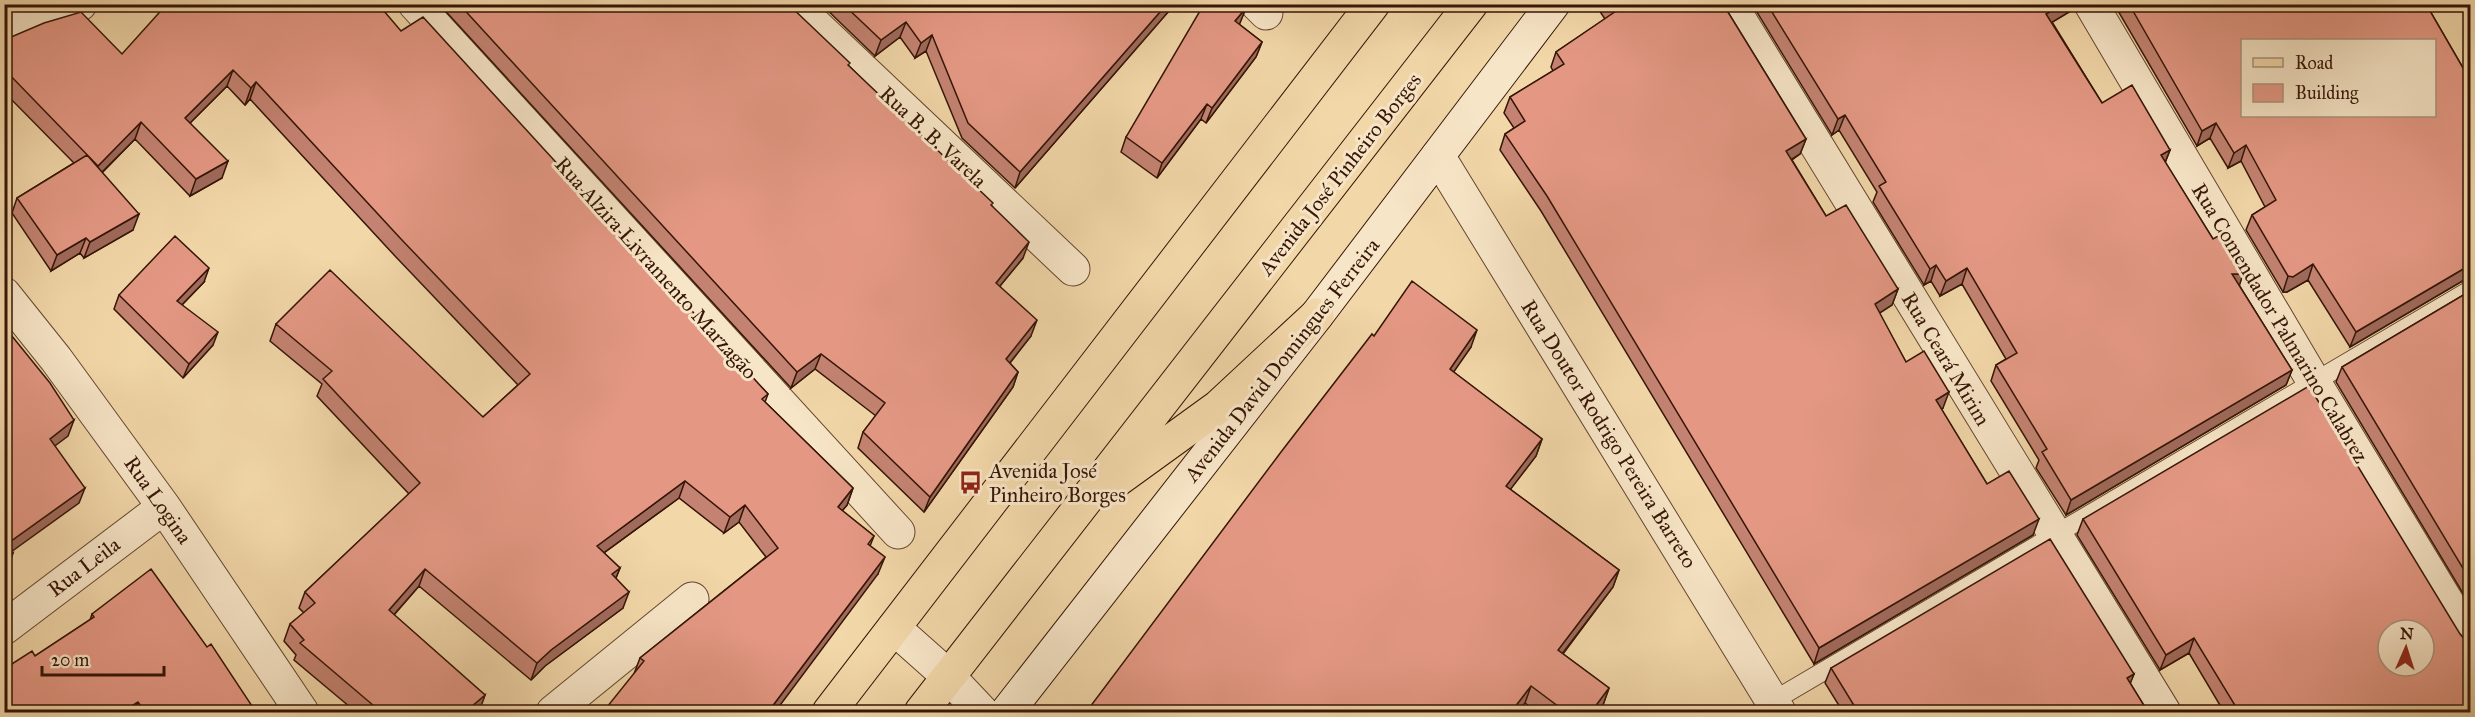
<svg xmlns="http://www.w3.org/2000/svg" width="2475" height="717" font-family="'IM FELL Great Primer',serif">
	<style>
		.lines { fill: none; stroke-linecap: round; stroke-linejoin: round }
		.lane-casing { stroke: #64462f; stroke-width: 20 }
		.street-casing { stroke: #64462f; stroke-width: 35 }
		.secondary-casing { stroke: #351506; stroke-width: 35 }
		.primary-casing { stroke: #351506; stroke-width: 35 }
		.lane { stroke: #f7e5c7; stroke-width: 18 }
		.street { stroke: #f7e5c7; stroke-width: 33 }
		.secondary { stroke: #f7e5c7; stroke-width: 33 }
		.primary { stroke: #f2d7a9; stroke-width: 33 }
		.wall { fill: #c48372; stroke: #351506; stroke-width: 1.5 }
		.shaded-wall { fill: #a06a5c; stroke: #351506; stroke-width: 1.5 }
		.building { fill: #e49884; stroke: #351506; stroke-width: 1.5; fill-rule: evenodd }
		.labels { text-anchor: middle; stroke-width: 6; stroke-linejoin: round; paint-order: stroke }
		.street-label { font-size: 21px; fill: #351506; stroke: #f7e5c7 }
		.poi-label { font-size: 21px; fill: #351506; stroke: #f7e5c7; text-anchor: start }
	</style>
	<rect width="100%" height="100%" fill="#f2d7a9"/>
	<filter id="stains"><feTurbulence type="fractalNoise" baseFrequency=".00333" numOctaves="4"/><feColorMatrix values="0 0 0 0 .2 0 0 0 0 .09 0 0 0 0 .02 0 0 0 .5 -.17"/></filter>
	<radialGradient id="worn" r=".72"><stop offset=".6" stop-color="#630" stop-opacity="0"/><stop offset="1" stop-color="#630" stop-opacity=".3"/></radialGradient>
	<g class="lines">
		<defs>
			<path id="lane" d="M1773,701l697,-411"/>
			<path id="street" d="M415,4l483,528
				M793,4l280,265
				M1257,4l9,9
				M1730,4l434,708
				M2091,4l223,378 156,258
				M4,30l76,-26
				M1438,156l341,556
				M4,294l52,65 108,148 138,205
				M4,628l160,-121
				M894,628l54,48 34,36
				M553,712l139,-113"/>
			<path id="secondary" d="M1007,712l310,-397 236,-311"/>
			<path id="primary" d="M1113,483l105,-76 99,-92
				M829,712l544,-708
				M921,712l550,-708"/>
		</defs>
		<use href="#lane" class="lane-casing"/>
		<use href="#street" class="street-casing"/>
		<use href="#secondary" class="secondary-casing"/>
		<use href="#primary" class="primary-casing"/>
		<use href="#lane" class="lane"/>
		<use href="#street" class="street"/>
		<use href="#secondary" class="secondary"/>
		<use href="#primary" class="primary"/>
	</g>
	<path class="wall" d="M439,4h349l61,62 143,140 31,52 -23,28 31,50 -21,27 8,9 -5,15 -89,125 -66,-64 5,-16 13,-16 -61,-47 -24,19z
		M821,4h354l-160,184 -53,-50 -36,-87 -11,7 -15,-21 -25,19z
		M1595,4h128l83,135 -6,15 -8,6 34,56 72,73 -6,16 -13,8 27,49 37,46 -2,1 46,75 46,51 -219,129 -273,-453 -41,-61 5,-16 9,-6 -10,-15 6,-16 43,-26 -2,-4 5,-15 49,-33z
		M1752,4h323l-1,5 -22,13 50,81 68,47 -5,13 48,76 30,35 -4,11 53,85 -6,15 -220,130 -30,-47 3,-8 -48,-79 5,-16 10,-6 -44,-75 -22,12 -9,-15 -7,4 -51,-83 4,-10 -38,-62 -7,5z
		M2114,4h312l44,76v200h-6l-114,67 -42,-67 -21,12h-4l-37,-62 6,-15 13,-8 -24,-46 -13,7 -18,-30 -13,8z
		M1246,8l-7,16 23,18 -6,15 -50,66 -5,-4 -44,59 -36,-26 5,-15z
		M401,31l367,363 -3,8 88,86 -6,17 -5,6 32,25 -4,10 8,28 -244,100 6,-16 126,-101 -27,-35 -15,11 -45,-35 -75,55 16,15 -4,10 7,30 -78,58 -14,14 -112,-94 -25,29 91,80 -7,17h-122l-62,-52 2,-5 -12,-14 6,-17 14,-11 -5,-5 6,-16 104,-98 -92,-98 5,-12 -52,-43 6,-17 207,93 35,-32 -123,-129 -145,-157 -5,6 -18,-19 -37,37 32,55 -32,18 -55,-57 -33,34 31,57 -49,28 -4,-5 -29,18 -39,-58 5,-15 57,-35 -70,-71v-52l118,14z
		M204,282l-22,23 31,40 -30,33 -69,-69 5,-14z
		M2470,291v314l-134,-223 6,-15z
		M1374,336l97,11 -18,25 89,67 -6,17 -26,33 109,81 -6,17 -50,67 46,34 -6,17 -5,7h-61l-12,-9 -8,9h-429l2,-5z
		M2083,519l377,115 6,7 4,71h-246l-35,-59 -29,17 -83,-135z
		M92,614l115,33 49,65h-252l31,-56 55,-36z
		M1831,668l303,6 -4,9 18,29h-305l-18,-29z"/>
	<path class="shaded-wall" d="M1167,4h8l-160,184 5,-16z
		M2062,4h13l-1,5 -33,20 5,-15z
		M1246,8l-6,15 -11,13 6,-15z
		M906,22l-6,15 -25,19 6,-16z
		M932,35l-6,16 -11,7 6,-15z
		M1262,42l-6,15 -50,66 6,-15z
		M233,70l-6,16 -48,48 6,-16z
		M256,82l-6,17 -5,6 6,-17z
		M1207,104l-6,15 -44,59 5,-15z
		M1845,115l-6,15 -7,5 6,-16z
		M141,122l-6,17 -43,43 6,-16z
		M2216,123l-6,15 -13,8 5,-15z
		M1806,139l-6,15 -19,12 5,-15z
		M2246,145l-5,16 -13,7 6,-15z
		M2170,150l-6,15 -3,-10z
		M228,161l-6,17 -32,18 6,-17z
		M139,214l-6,16 -49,28 6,-16z
		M86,238l-6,15 -29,18 6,-16z
		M1029,242l-6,16 -33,40 6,-15z
		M2313,264l-5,16 -21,12h-4l5,-16z
		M1936,265l-5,16 -7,4 6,-16z
		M2470,265v15h-6l-114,67 6,-15z
		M209,268l-5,14 -32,33 5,-14z
		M1967,268l-5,16 -22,12 6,-15z
		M2232,274h11l-5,16z
		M1898,289l-6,16 -23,15 6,-16z
		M1037,320l-6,16 -31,39 6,-16z
		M1477,330l-6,17 -27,39 6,-17z
		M218,332l-5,13 -30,33 6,-14z
		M821,354l-6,15 -24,19 6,-16z
		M2292,370l-6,15 -220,130 5,-15z
		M1018,372l-5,15 -89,125 6,-15z
		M1949,392l-6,16 -12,8 5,-16z
		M74,420l-6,16 -24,18 6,-15z
		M1542,439l-6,17 -36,47 6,-17z
		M685,481l-6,17 -88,64 6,-16z
		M85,488l-6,15 -75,54 3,-13z
		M853,488l-6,17 -16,19 7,-17z
		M745,505l-6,17 -15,11 6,-16z
		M2039,519l-6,16 -219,129 5,-16z
		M13,553l-5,16 -4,2v-11z
		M885,557l-7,17 -103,138h-7z
		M620,568l-7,17 -1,-11z
		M425,569l-6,17 -36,41 6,-17z
		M1619,570l-6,17 -61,80 6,-17z
		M629,592l-6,16 -78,58 -14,14 6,-17 14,-13z
		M2194,638l-5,15 -29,17 6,-15z
		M2134,674l-6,15 -1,-11z
		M1531,686l-6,17 -8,9h-6z
		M1609,688l-6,17 -5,7h-7z
		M485,695l-6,17h-14z
		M138,702l-4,10h-12z"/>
	<path class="building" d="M167,4h211l23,27 22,-14 345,377 -6,5 91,89 -15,19 36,29 -6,8 17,13 -117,155h-165l41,-51 -4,-3 138,-110 -33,-43 -15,12 -45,-36 -88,65 23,22 -8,6 17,18 -78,58 -14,13 -112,-94 -36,41 96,85 -20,17h-89l-4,-4 2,-2 -74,-63 4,-3 -14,-16 25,-21 -10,-11 115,-109 -97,-104 9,-8 -56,-47 54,-54 153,147 47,-43 -129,-135 -145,-157 -5,6 -18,-18 -48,48 43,43 -32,18 -55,-57 -43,44 -94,-97v-29l40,-17 37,-11 41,42z
		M459,4h329l62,59 -2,2 145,138 -2,2 38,37 -33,41 41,37 -31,39 12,13 -88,125 -67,-65 22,-29 -64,-49 -24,18z
		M843,4h324l-147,168 -52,-49 -36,-88 -11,8 -15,-21 -25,18z
		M1204,4h37l5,4 -11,13 27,21 -50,66 -5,-4 -45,59 -36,-26z
		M1612,4h111l83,135 -20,12 40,65 20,-11 52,84 -23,15 31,58 18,-11 25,41 -13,8 51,84 22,-13 30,48 -220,129 -272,-452 -42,-62 20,-13 -15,-24 54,-33 -8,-12 60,-41z
		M1767,4h295l-16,10 56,89 30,-18 38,65 -9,5 52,84 7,-4 23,39h-11l60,96 -221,130 -29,-48 5,-3 -51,-84 21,-12 -50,-85 -21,13 -10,-16 -6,4 -51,-83 7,-4 -41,-67 -7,4z
		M2129,4h297l44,76v185l-114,67 -43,-68 -20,13 -5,-1 -36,-61 24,-15 -30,-55 -12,8 -18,-30 -14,8zM2242,40h192v76h-192z
		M87,155l52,59 -49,28 -4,-4 -29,17 -40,-57z
		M175,236l34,32 -32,33 41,31 -29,32 -70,-69z
		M1412,281l65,49 -27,39 92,70 -36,47 113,84 -61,80 51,38 -18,24h-25l-35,-26 -20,26h-413l-8,-5 191,-255 91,-118 2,2z
		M2470,291v289l-128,-213z
		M7,330l43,53 24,37 -24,19 35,49 -78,56 6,9 -9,7v-228z
		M2309,386l151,248 6,7 4,1v70h-231l-45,-74 -28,17 -83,-136zM2388,630h36v36h-36z
		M2050,539l84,135 -7,4 21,34h-290l-27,-44z
		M151,569l56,78 4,-3 45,68h-111l-7,-10 -16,10h-118v-43l28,-18 3,5 59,-39 -2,-3z"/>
	<defs>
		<symbol id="bus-bare" viewBox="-9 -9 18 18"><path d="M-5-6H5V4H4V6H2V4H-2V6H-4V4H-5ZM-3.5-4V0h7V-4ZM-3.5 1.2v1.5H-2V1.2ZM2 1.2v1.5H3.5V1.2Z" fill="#8f2418" stroke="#f7e5c7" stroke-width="2.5" paint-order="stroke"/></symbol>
	</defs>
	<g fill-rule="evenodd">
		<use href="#bus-bare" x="954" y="466" width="33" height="33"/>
	</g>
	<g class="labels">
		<g class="street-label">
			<text transform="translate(933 137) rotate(43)" y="7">Rua B. B. Varela</text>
			<text transform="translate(1340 174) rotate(-52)" y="7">Avenida José Pinheiro Borges</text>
			<text transform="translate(656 268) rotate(48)" y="7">Rua Alzira Livramento Marzagão</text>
			<text transform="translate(2280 323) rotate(59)" y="7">Rua Comendador Palmarino Calabrez</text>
			<text transform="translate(1946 359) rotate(59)" y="7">Rua Ceará Mirim</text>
			<text transform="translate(1282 360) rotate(-52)" y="7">Avenida David Domingues Ferreira</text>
			<text transform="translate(1609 434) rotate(58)" y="7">Rua Doutor Rodrigo Pereira Barreto</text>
			<text transform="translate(158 500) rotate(55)" y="7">Rua Logina</text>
			<text transform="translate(84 567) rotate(-37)" y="7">Rua Leila</text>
		</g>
		<g class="poi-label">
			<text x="989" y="478">Avenida José<tspan x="989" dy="24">Pinheiro Borges</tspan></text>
		</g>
	</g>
	<rect width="2475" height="717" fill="none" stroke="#f2d7a9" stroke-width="24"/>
	<rect x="6" y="6" width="2463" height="705" fill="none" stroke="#351506" stroke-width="3"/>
	<rect x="12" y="12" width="2451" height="693" fill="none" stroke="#351506" stroke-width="1.5"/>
	<rect x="2241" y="39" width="195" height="78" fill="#f7e5c7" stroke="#a9927a" stroke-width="1.5"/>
	<rect x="2253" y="58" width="30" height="9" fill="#f2d7a9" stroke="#a9927a" stroke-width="1.5"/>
	<text x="2295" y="69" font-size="18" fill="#351506">Road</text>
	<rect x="2253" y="84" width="30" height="18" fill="#e49884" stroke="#a9927a" stroke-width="1.5"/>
	<text x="2295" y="99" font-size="18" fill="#351506">Building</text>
	<g transform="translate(2406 648) rotate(3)"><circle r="28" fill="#f7e5c7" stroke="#a9927a" stroke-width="1.5"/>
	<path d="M0-4.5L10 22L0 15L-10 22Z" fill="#8f2418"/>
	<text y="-9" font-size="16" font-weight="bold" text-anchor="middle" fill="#351506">N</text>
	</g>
	<path d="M42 666v9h122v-9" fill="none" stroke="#351506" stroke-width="3"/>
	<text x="51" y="666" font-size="18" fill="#351506" stroke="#f7e5c7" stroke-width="4.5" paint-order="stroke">20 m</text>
	<rect width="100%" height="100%" filter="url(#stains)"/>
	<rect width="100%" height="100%" fill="url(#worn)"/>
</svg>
